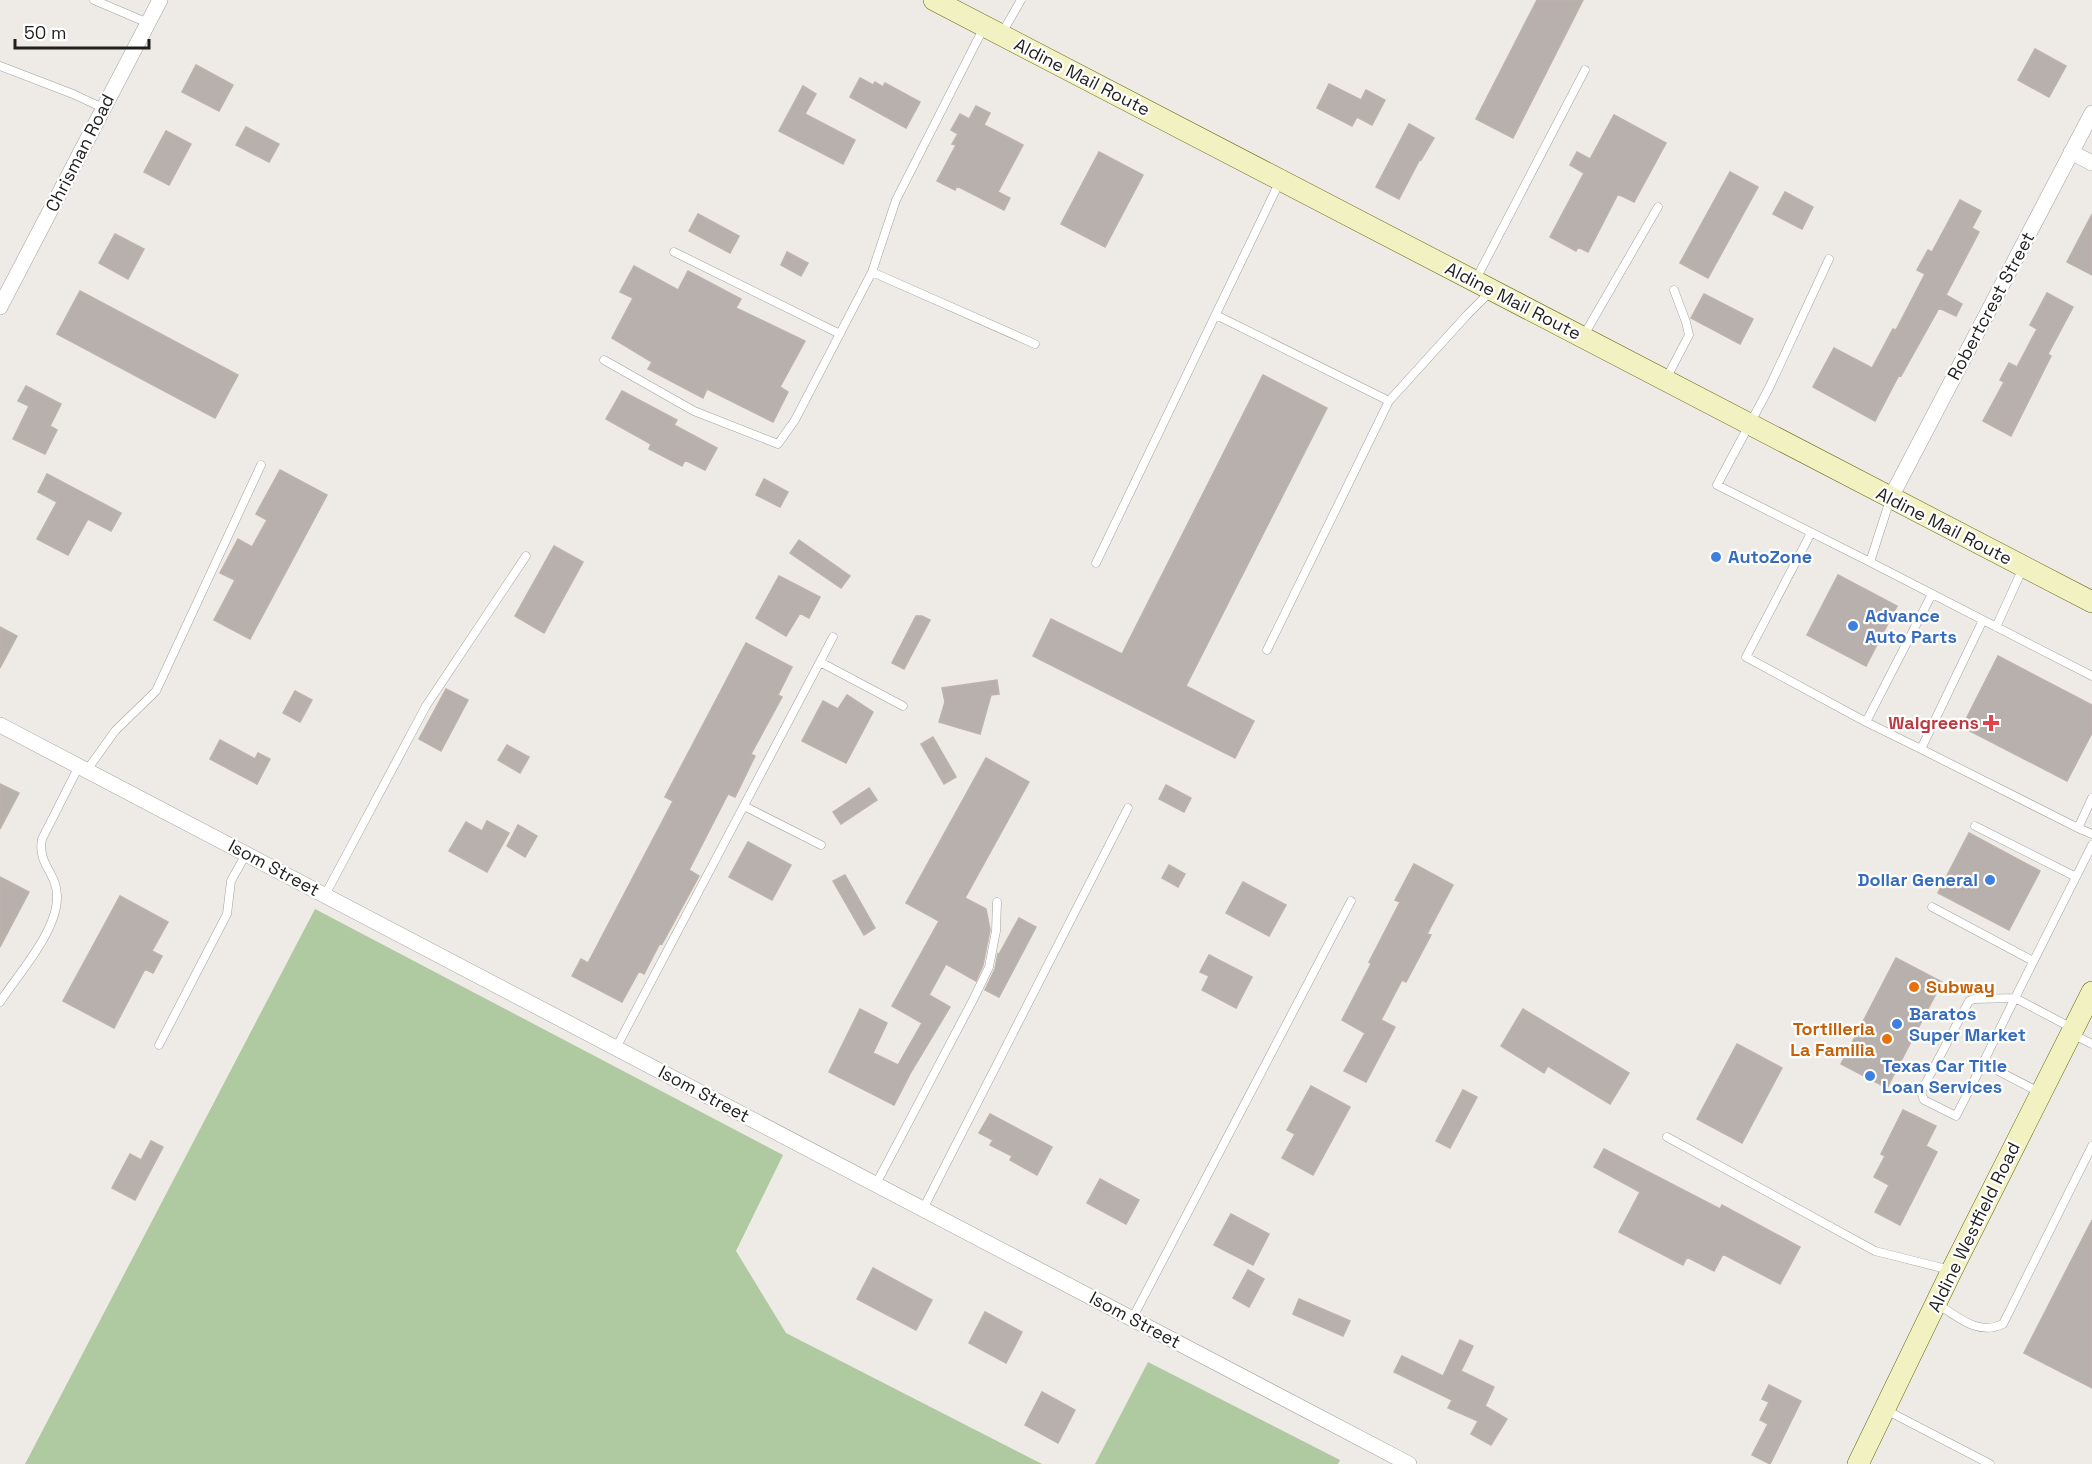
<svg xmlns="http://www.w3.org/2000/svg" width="2092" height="1464" font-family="'Space Grotesk',sans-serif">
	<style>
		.forest { fill: #afc9a0 }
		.building { fill: #b7b0ac; stroke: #beb2ab; stroke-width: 1.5 }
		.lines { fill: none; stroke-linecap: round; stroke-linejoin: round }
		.service-casing { stroke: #a0a0a0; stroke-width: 9 }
		.minor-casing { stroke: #a0a0a0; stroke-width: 16 }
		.secondary-casing { stroke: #656913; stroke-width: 22 }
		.service { stroke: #fff; stroke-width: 8 }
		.minor { stroke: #fff; stroke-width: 15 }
		.secondary { stroke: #f2f1c1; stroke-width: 21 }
		.shop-dot { fill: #3f7fe0; stroke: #fff; stroke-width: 2 }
		.health-dot { fill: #e0444e; stroke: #fff; stroke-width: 2 }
		.food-dot { fill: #e8710a; stroke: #fff; stroke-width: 2 }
		.labels { text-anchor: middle; stroke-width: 4.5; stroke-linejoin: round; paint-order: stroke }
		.street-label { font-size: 18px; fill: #1f1f1f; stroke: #fff }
		.shop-label { font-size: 18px; font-weight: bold; fill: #366cbe; stroke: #fff; text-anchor: start }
		.health-label { font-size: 18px; font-weight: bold; fill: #be3a42; stroke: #fff; text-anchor: end }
		.food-label { font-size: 18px; font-weight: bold; fill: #c56008; stroke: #fff; text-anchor: start }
	</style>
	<rect width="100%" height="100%" fill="#eeebe6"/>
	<path class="forest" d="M315,909l468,246 -47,96 50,82 256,131h-1017z
		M1148,1362l192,98 -2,4h-243z"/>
	<path class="building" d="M1537,0h46l-70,138 -37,-19z
		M2035,49l31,17 -17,31 -31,-17z
		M196,65l37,20 -14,26 -37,-19z
		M860,78l13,7 2,-3 8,5 2,-4 35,19 -14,26 -56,-31z
		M1329,84l32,16 5,-10 19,10 -13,25 -15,-8 -5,9 -35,-18z
		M803,86l13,8 -11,20 50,26 -12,24 -64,-33z
		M976,106l14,7 -6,12 39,20 -25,47 12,6 -6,12 -47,-24 -2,4 -18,-9 19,-36 -4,-1 6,-10 -7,-4 9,-16 9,5z
		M1614,115l52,28 -32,59 -16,-8 -30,58 -10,-5 -2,4 -26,-14 34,-64 -14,-8 7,-13 13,7z
		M1409,124l25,14 -13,22 -1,-1 -21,40 -23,-12z
		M246,127l33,17 -10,18 -33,-17z
		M166,131l25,13 -22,41 -25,-13z
		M1099,152l44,23 -38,72 -44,-23z
		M1730,172l28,15 -50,91 -28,-15z
		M1785,192l28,15 -11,22 -29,-15z
		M1960,200l21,11 -9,17 7,4 -33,63 16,9 -6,12 -17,-8 -38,68 -2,-1 -24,46 -62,-34 21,-39 38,20 21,-39 3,1 29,-56 -8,-4 11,-20 4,2z
		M698,214l41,22 -9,17 -41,-22z
		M2092,214v61l-25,-13z
		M115,234l29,15 -16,30 -29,-16z
		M787,252l21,11 -7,13 -20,-11z
		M634,266l44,24 10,-19 53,28 -5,9 69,33 -25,46 8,5 -15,30 -66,-33 -4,9 -55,-29 4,-7 -40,-24 21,-40 -13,-6z
		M80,291l158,84 -23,43 -158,-84z
		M2047,293l26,14 -25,47 3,2 -40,80 -28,-15 21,-39 -4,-2 9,-17 8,4 20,-38 -7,-4z
		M1704,294l49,25 -13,25 -49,-26z
		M1263,375l64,33 -141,278 68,35 -19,37 -202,-102 18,-37 71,35z
		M26,386l35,18 -11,22 7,4 -12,24 -32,-15 16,-33 -11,-5z
		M622,391l55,29 -3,5 43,23 -12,22 -20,-10 -3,6 -33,-17 2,-5 -45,-25z
		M280,470l47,25 -77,144 -36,-19 21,-40 -15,-7 18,-34 14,8 15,-27 -11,-6z
		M47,474l74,39 -10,18 -23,-12 -20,36 -31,-16 20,-37 -19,-10z
		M764,479l24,13 -8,15 -24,-12z
		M799,540l51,36 -9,12 -51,-35z
		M554,546l29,16 -39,71 -29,-17z
		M1838,575l59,31 -31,60 -59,-31z
		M779,576l41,21 -11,21 -9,-5 -14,23 -30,-18z
		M916,616h6l8,4 -26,49 -12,-6z
		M0,627l17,9 -17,32z
		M746,643l46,24 -14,28 4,2 -31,57 4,2 -20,41 -7,-3 -39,76 10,6 -37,68 -2,-1 -16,31 -5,-3 -17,31 -50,-26 9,-17 7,4 54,-103 31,-59 -8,-4z
		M1998,656l94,49v28l-25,48 -105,-54z
		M997,680l2,14 -8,1 -11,39 -41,-12 6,-20 -3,-14z
		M446,689l22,11 -27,51 -22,-12z
		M295,691l17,9 -12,22 -17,-9z
		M847,695l26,17 -27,51 -44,-22 21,-40 15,8z
		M933,737l23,40 -12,7 -23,-40z
		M220,740l35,19 3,-6 12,6 -13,25 -47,-25z
		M507,745l22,12 -9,16 -22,-13z
		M986,758l43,24 -64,116 21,11 4,21 -7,35 -7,16 -30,-17 -17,31 21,12 -39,65 -17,33 -65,-33 31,-63 27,14 -14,30 25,12 24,-42 -30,-17 47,-85 -33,-18z
		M0,784l19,9 -19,36z
		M1166,785l25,13 -7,14 -25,-13z
		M869,788l8,12 -36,24 -8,-12z
		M487,821l22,12 -22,39 -38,-21 17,-29 16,9z
		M518,825l19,11 -12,21 -18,-11z
		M1969,833l71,38 -31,59 -71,-37z
		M748,842l43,23 -19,35 -43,-23z
		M1414,864l39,21 -26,49 4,1 -25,47 -4,-2 -21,40 14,7 -29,55 -22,-11 21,-38 -23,-13 29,-56 -2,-2 31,-60 -5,-2z
		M1169,865l16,9 -7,13 -16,-9z
		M845,875l30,53 -11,7 -31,-54z
		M0,877l29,15 -29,55z
		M1243,882l43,23 -17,31 -43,-23z
		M120,896l48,26 -16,29 10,5 -9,17 -8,-4 -31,59 -51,-27z
		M1019,918l17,9 -37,70 -14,-7 10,-21 3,-16v3z
		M1209,955l43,22 -16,31 -34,-18 7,-14 -9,-4z
		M1896,958l46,24 -55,106 -46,-24z
		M1523,1009l106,64 -19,31 -62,-38 -4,7 -43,-27z
		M1737,1044l45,24 -40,75 -45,-24z
		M1311,1086l39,21 -37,68 -31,-17 13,-24 -8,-4z
		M1463,1090l14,7 -27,51 -14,-7z
		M1903,1110l33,16 -10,20 11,6 -37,73 -25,-13 14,-27 -15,-8 11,-21 -4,-2z
		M990,1114l62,33 -15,28 -27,-15 2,-4 -22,-11 3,-5 -14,-7z
		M151,1141l12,6 -28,53 -23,-12 18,-34 11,6z
		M1604,1149l116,60 2,-4 78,42 -20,37 -57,-30 -9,17 -27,-14 -4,8 -64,-33 21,-40 -46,-25z
		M1100,1179l39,21 -13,24 -39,-21z
		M1231,1214l38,20 -16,31 -39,-20z
		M2092,1220v168l-68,-35z
		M873,1268l59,32 -16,30 -59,-31z
		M1248,1270l16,9 -15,28 -16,-9z
		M1299,1299l51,22 -7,15 -50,-22z
		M985,1312l37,20 -16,31 -37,-20z
		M1460,1340l13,6 -12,25 33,16 -9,19 22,13 -16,26 -20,-11 7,-13 -30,-13 4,-8 -58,-28 8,-16 41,20z
		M1769,1385l32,16 -31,63 -18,-9 16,-31 -8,-4 9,-18 -7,-3z
		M1042,1392l33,18 -17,33 -33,-18z"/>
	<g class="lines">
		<defs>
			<path id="service" d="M94,0l54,23
				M1002,33l19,-33
				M0,66l73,28 30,14
				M674,252l166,82
				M1829,259l-60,129 -52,97 153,77
				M872,272l163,72
				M1476,279l109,-209
				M1216,315l173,86
				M1584,335l74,-128
				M604,360l90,51 84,33 17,-24 77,-148 24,-72 88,-173
				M1666,379l23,-44 -3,-13 -12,-32
				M1890,500l-20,62 222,114
				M1811,533l-65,124 120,65
				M1096,563l184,-382
				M1983,620l-62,129 157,79
				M1996,627l27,-59
				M1267,650l122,-249 78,-86 24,-24
				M820,662l83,44
				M1921,749l-55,-27 66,-128
				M87,770l28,-39 41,-40 105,-226
				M2092,798l-14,30 14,6
				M744,806l77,39
				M1975,826l101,51
				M325,895l101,-189 100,-150
				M1932,907l101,54
				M0,1002c18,-28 58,-71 57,-106 0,-23 -20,-32 -15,-57l37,-73
				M2072,1034l20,10
				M159,1045l68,-131 4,-33 15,-27
				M616,1048l217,-411
				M1983,1063l-27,53 -32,-16 -3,-8 48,-91 5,-2 41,-1 77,-153
				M2039,1092l-56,-29 32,-65 57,30
				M1667,1137l208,114 75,19
				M876,1184l97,-184 16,-33 7,-36 1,-29
				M923,1209l205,-401
				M1937,1304c22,13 40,32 66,20l89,-178
				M1132,1319l219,-418
				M1886,1410l104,54"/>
			<path id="minor" d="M2071,152l21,11
				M0,307l160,-307
				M1890,499l202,-386
				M0,725l1409,739"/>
			<path id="secondary" d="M934,0l1158,602
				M1858,1464l94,-194 140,-278"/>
		</defs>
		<use href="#service" class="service-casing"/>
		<use href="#minor" class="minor-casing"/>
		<use href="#secondary" class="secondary-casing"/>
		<use href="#service" class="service"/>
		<use href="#minor" class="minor"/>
		<use href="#secondary" class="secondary"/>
	</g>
	<g class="shop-dot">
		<circle cx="1716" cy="557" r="6"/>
		<circle cx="1853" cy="626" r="6"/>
		<circle cx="1990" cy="880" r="6"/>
		<circle cx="1897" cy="1024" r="6"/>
		<circle cx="1870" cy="1076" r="6"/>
	</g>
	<path class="health-dot" d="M1988 714h6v6h6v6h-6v6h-6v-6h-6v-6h6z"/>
	<g class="food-dot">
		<circle cx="1914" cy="987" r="6"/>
		<circle cx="1887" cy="1039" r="6"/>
	</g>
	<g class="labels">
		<g class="street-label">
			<text transform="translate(1082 77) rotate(27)" y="6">Aldine Mail Route</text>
			<text transform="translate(80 153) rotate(-63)" y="6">Chrisman Road</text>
			<text transform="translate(1513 301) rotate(27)" y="6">Aldine Mail Route</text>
			<text transform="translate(1991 306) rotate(-62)" y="6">Robertcrest Street</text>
			<text transform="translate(1944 526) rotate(27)" y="6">Aldine Mail Route</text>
			<text transform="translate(274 868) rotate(28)" y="6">Isom Street</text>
			<text transform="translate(704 1094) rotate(28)" y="6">Isom Street</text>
			<text transform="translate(1974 1227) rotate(-64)" y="6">Aldine Westfield Road</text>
			<text transform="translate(1135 1320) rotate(28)" y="6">Isom Street</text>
		</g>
		<g class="shop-label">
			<text x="1728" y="563">AutoZone</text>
			<text x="1865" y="622">Advance<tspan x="1865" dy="21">Auto Parts</tspan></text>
			<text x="1978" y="886" text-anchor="end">Dollar General</text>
			<text x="1909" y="1020">Baratos<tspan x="1909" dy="21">Super Market</tspan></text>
			<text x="1882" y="1072">Texas Car Title<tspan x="1882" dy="21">Loan Services</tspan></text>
		</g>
		<g class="health-label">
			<text x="1979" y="729">Walgreens</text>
		</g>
		<g class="food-label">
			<text x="1926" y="993">Subway</text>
			<text x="1875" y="1035" text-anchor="end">Tortilleria<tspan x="1875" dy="21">La Familia</tspan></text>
		</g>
	</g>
	<path d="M15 39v9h134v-9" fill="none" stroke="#1f1f1f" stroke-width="3"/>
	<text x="24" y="39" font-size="18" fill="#1f1f1f" stroke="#ffffff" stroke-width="4.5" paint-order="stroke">50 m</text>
</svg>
